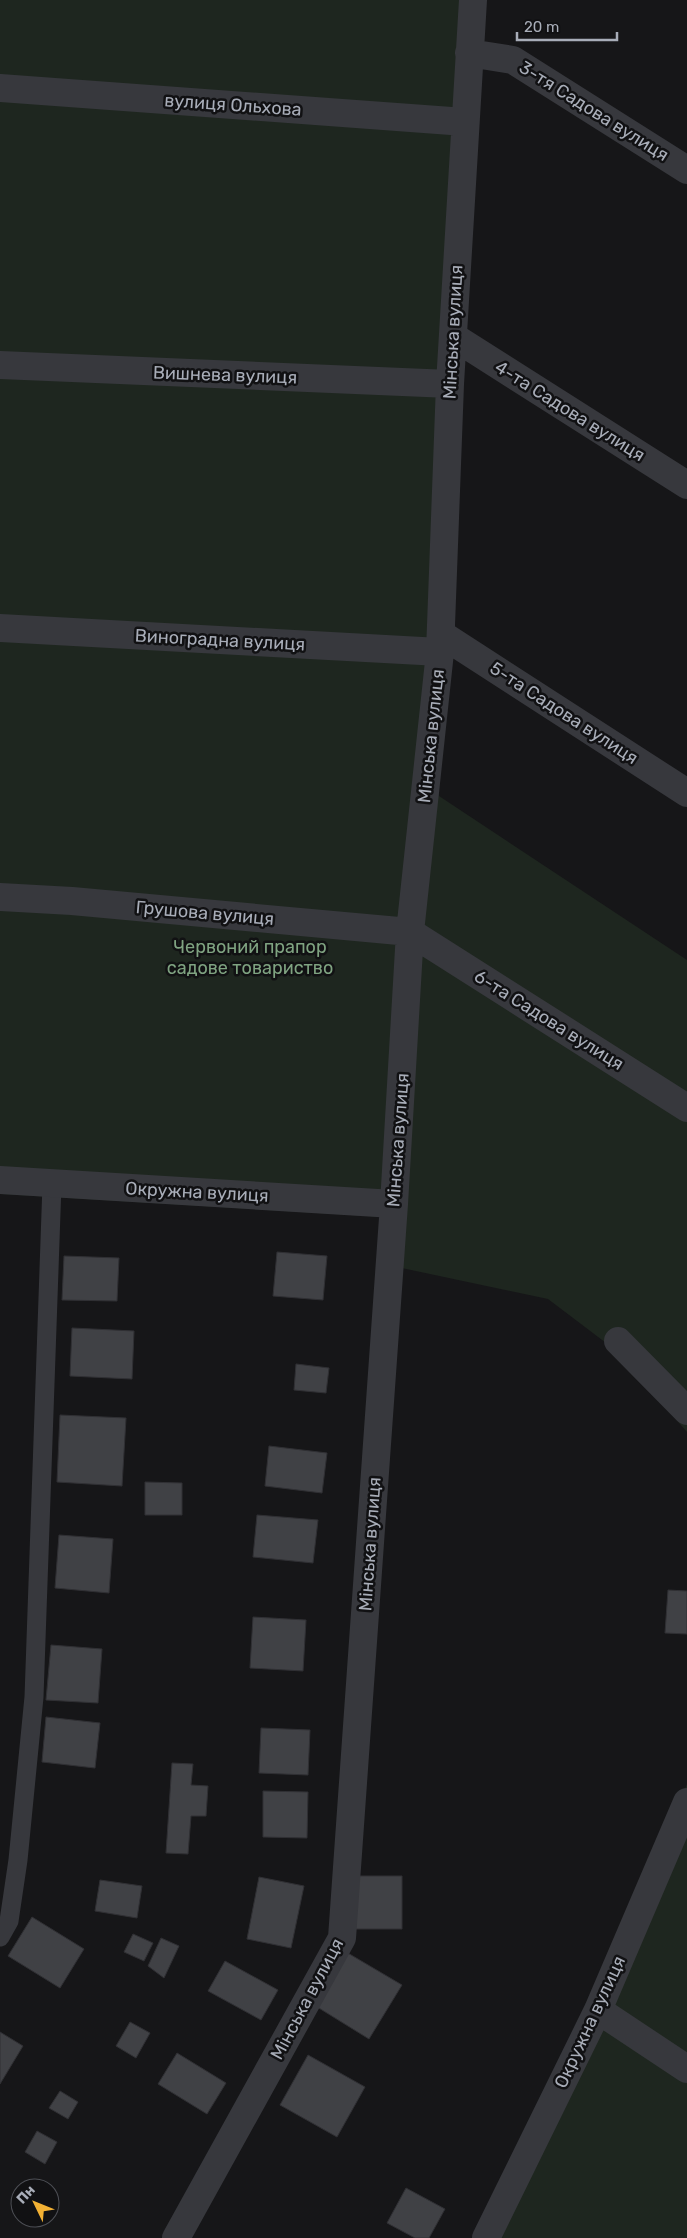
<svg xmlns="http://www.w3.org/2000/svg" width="687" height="2238" font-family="Rubik,sans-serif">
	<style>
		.green { fill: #1e261f }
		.building { fill: #404145; stroke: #303034 }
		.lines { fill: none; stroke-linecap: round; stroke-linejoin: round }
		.service { stroke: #37383d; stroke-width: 19 }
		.minor { stroke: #37383d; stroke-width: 28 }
		.labels { text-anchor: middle; stroke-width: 5; stroke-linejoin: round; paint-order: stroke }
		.street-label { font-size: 18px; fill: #a8adb8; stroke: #111113 }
		.park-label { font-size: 18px; fill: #7fa381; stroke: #111113 }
	</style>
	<rect width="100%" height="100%" fill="#161618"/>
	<path class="green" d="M0,0h463l-15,336 -9,460 248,164v472l-73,-83 -66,-50 -151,-32 -14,-50 -383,-23z
		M687,1784v454h-208l119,-239z"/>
	<path class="building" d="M277,1252l50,4 -4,44 -50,-4z
		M64,1256l55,2 -2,43 -55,-1z
		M72,1328l62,3 -2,48 -62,-3z
		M296,1364l33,4 -3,25 -32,-3z
		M60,1415l66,3 -4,68 -65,-4z
		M269,1446l58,7 -5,40 -57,-7z
		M145,1482l37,1v32h-37z
		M257,1515l61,5 -5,43 -60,-6z
		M59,1535l54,4 -4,54 -54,-5z
		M668,1590l19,1v43l-22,-1z
		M253,1617l53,3 -3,51 -53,-3z
		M51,1645l51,4 -4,54 -52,-3z
		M46,1717l54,6 -5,45 -53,-6z
		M261,1728l49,2 -2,45 -49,-2z
		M172,1763l21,1 -2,21 17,1 -2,30h-15l-3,38 -22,-1z
		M263,1791l45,1 -1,46 -44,-1z
		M354,1876h48v53h-48z
		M259,1877l45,9 -13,62 -44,-9z
		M100,1880l42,6 -5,32 -42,-7z
		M32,1917l52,32 -24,39 -52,-32z
		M133,1934l20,9 -9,18 -20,-9z
		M161,1938l18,8 -15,32 -16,-12z
		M346,1952l56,33 -33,54 -55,-34z
		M225,1961l53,29 -17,30 -53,-29z
		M130,2022l20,11 -14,25 -20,-12z
		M0,2032l23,14 -23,38z
		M177,2053l49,30 -19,31 -49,-30z
		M308,2055l57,32 -28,50 -57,-32z
		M60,2091l18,11 -10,17 -19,-11z
		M37,2131l20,11 -12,22 -20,-12z
		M406,2188l39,21 -16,29h-14l-28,-15z"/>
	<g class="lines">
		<path class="service" d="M0,1937l9,-16 9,-61 16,-163 18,-513"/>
		<path class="minor" d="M469,53l44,7 174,110
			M0,88l465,34
			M454,337l233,148
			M0,365l450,19
			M0,628l440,24
			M441,634l246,159
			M0,897l72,4 338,31 277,176
			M0,1180l394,24
			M618,1341l69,70
			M598,2010l89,59
			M176,2238l166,-300 52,-734 16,-272 30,-280 10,-268 23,-384
			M486,2238l112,-228 89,-208"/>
	</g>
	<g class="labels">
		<g class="street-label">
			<text transform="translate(233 105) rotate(4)" y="6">вулиця Ольхова</text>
			<text transform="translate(594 111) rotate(32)" y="6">3-тя Садова вулиця</text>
			<text transform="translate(453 332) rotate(-87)" y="6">Мінська вулиця</text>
			<text transform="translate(225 375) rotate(2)" y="6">Вишнева вулиця</text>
			<text transform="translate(570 411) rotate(32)" y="6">4-та Садова вулиця</text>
			<text transform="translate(220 640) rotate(3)" y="6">Виноградна вулиця</text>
			<text transform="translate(564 713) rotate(33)" y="6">5-та Садова вулиця</text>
			<text transform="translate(431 736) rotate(-84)" y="6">Мінська вулиця</text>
			<text transform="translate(205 913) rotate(5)" y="6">Грушова вулиця</text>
			<text transform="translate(549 1020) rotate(32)" y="6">6-та Садова вулиця</text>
			<text transform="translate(398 1140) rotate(-86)" y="6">Мінська вулиця</text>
			<text transform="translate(197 1192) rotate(3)" y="6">Окружна вулиця</text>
			<text transform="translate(370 1544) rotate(-86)" y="6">Мінська вулиця</text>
			<text transform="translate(307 1999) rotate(-62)" y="6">Мінська вулиця</text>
			<text transform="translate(590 2022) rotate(-65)" y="6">Окружна вулиця</text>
		</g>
		<g class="park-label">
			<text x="250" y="953">Червоний прапор<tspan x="250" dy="21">садове товариство</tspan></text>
		</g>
	</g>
	<g transform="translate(35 2203) rotate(313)"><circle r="24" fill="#111113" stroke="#4d4f55"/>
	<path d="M0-4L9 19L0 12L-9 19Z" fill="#f2b134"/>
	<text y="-8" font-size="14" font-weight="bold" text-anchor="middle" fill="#a8adb8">Пн</text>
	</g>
	<path d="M517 32v8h100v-8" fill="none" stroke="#a8adb8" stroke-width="2.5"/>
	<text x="524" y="32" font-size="15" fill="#a8adb8" stroke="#111113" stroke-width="4" paint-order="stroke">20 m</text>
</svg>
